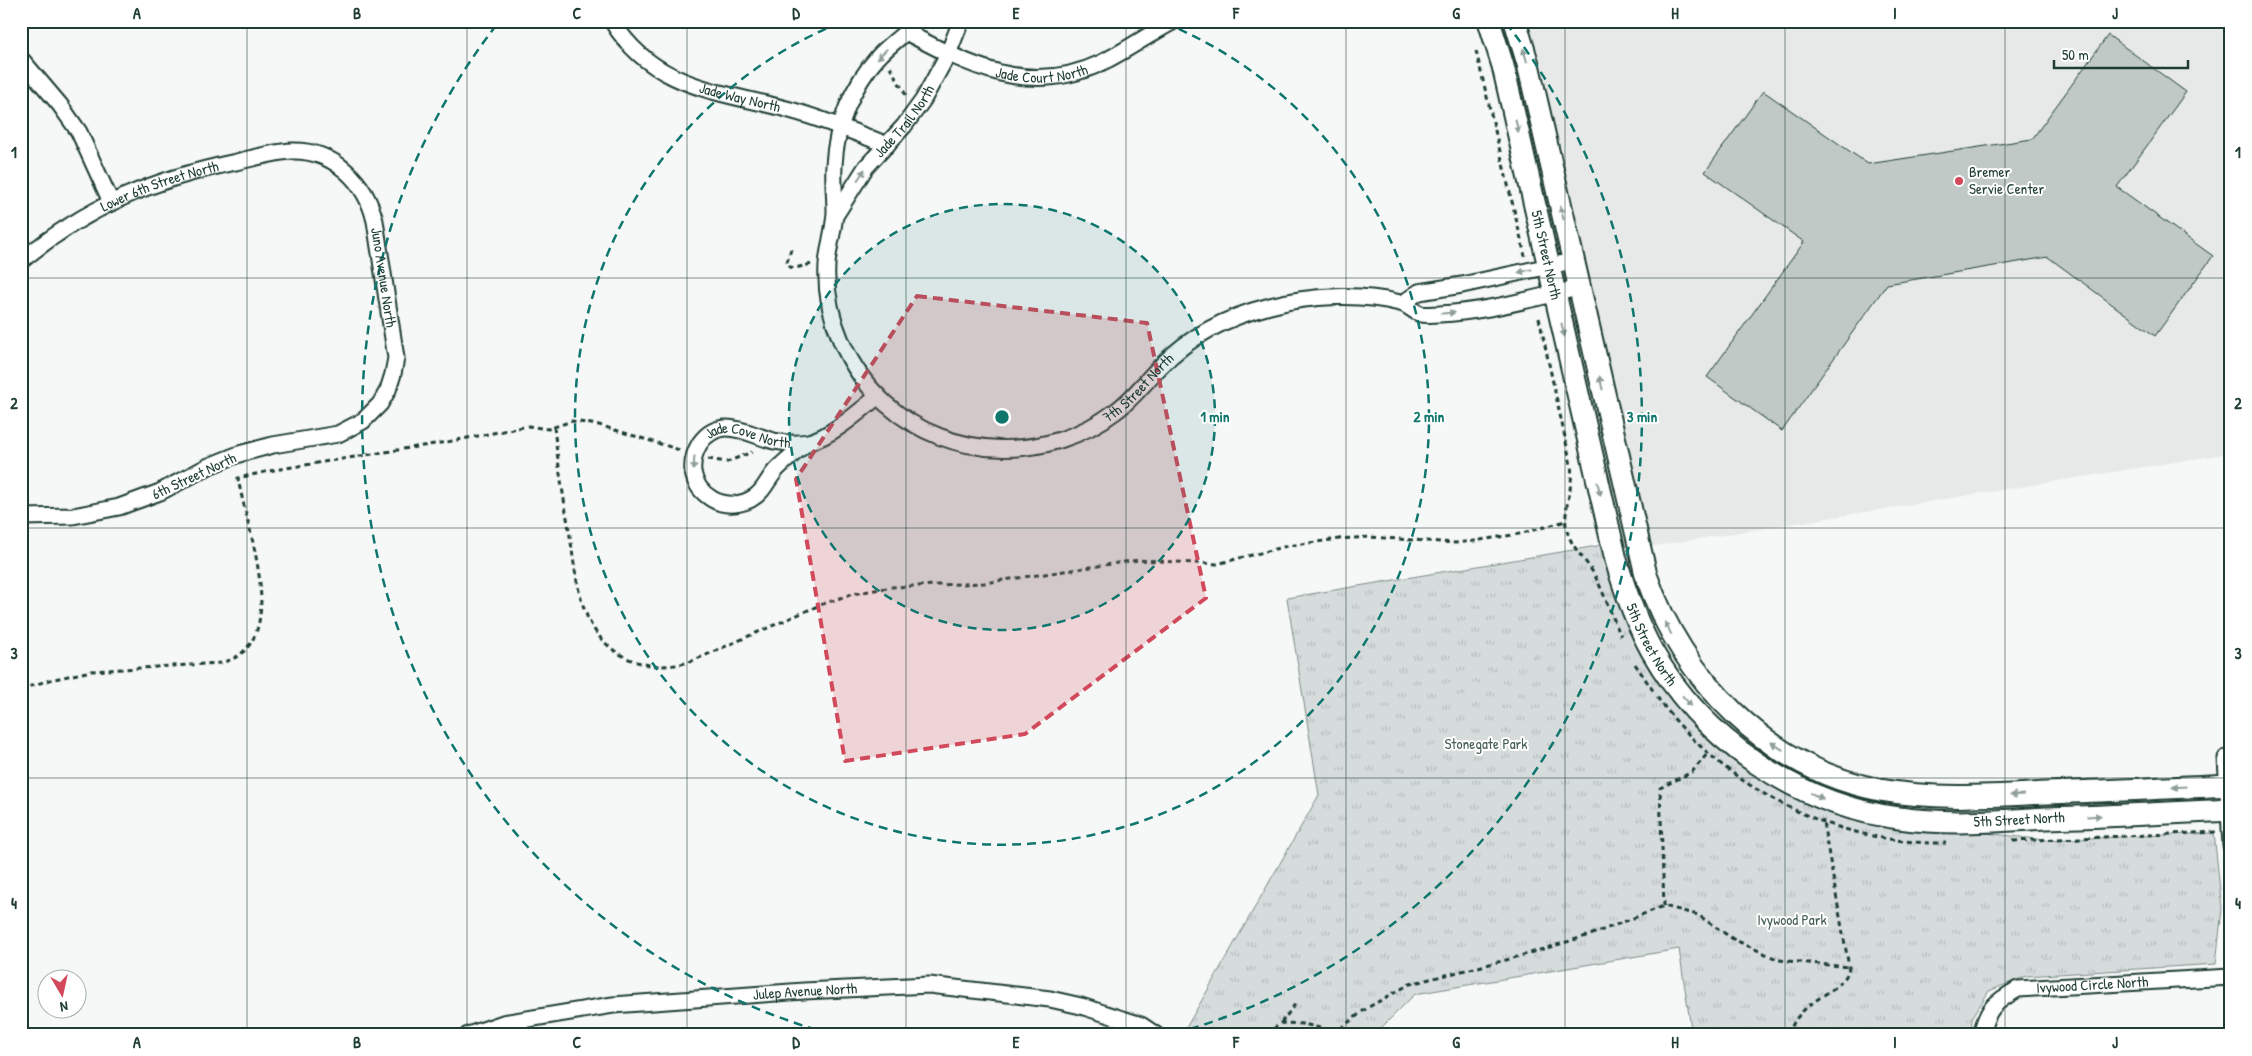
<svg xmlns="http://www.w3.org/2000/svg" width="2252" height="1056" font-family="'Patrick Hand',sans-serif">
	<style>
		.built { fill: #e6e9e8 }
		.park { fill: url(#park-tufts); stroke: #7a8c88 }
		.building { fill: #c0c9c6; stroke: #1f3d34 }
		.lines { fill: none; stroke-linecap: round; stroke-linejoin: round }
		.street-casing { stroke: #1f3d34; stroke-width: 19 }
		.secondary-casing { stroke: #1f3d34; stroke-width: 25 }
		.path { stroke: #1f3d34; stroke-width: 3; stroke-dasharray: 5 4; stroke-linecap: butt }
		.street { stroke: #fff; stroke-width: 15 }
		.secondary { stroke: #fff; stroke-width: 21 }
		.oneway { fill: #8f9e9a }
		.marked { fill: #d1495b; fill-opacity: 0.2; stroke: #d1495b; stroke-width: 4; stroke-dasharray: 10 6; stroke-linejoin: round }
		.grid { fill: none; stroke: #1f3d34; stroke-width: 1; stroke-opacity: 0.55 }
		.ring { fill: none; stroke: #0f766e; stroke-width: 2.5; stroke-dasharray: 9 6 }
		.poi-dot { fill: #d1495b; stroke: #fff; stroke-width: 2 }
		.labels { text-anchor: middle; stroke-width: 4; stroke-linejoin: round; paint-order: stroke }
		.street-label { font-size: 15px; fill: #1f3d34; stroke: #fff }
		.poi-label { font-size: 15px; fill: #1f3d34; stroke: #fff; text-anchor: start }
		.park-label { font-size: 15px; fill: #445d55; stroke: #fff }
		.centre { fill: #0f766e; stroke: #fff; stroke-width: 2.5 }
		.ring-label { font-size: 15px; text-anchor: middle; font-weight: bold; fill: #0f766e; stroke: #fff; stroke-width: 4; stroke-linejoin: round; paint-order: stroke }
		.neatline { fill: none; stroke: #1f3d34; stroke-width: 2 }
		.grid-label { font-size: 16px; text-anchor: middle; font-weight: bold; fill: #1f3d34 }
	</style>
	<defs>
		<pattern id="park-tufts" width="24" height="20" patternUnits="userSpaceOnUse" patternTransform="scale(1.25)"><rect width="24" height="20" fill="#d6dcdb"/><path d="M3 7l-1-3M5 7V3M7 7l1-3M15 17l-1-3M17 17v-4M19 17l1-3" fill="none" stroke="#b7bebd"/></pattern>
	</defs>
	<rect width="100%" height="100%" fill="#f6f7f7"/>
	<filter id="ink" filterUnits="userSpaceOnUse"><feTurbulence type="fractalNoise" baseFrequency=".02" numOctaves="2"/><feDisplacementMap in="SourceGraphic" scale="10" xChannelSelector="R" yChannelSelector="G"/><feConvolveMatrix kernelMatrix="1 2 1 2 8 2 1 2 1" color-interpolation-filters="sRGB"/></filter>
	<g filter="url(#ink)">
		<path class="built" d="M1525,21h706v432l-583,94z"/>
		<path class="park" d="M1603,545l94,181 154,91 194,23 169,-7 8,76 -6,55 -189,12 -38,15 -17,27 -1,17h-279l-13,-86 -264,45 -41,41h-192l137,-240 -32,-197z"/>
		<path class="building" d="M2108,35l78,57 -69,95 96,69 -58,80 -107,-79 -161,27 -105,147 -75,-54 97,-135 -99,-70 58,-81 105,73 164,-25z"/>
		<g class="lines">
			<defs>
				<g id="street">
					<path id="s1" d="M612,21c42,69 110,70 178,89 33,9 65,22 97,35"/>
					<path id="s2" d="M918,21c-13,13 -28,23 -40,36 -26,29 -42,69 -44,108 -1,16 1,32 1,48 -1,17 -7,35 -8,52 -3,51 21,105 59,139 64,57 162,59 230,7 18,-13 30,-31 46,-46 29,-30 69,-49 108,-59 40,-11 91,-13 130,-3 8,1 13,9 21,11 5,1 13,0 18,0 47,-2 94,-16 140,-26"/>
					<path id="s3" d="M906,32c64,34 123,65 195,31 25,-12 48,-29 73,-42"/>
					<path d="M21,59l39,46 19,27 32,70"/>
					<path id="s4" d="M835,216l31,-49 38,-41 19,-26 25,-46 13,-33"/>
					<path id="s5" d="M21,261c65,-54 133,-82 215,-99 18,-4 37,-10 56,-11 42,-1 74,31 83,70l21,137 -3,16 -5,16 -8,14 -17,17 -25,13 -65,11 -34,9 -30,12 -49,26 -41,15 -46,9 -52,1"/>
					<path d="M1403,303l16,-11 43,-7 111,-24"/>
					<path id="s6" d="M808,442c-11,9 -22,18 -32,28 -6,7 -10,15 -15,21 -12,14 -34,17 -49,8 -10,-6 -17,-15 -19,-27 -1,-10 2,-21 7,-29 21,-29 49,-8 74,-2 10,2 23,3 34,1 23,-5 52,-31 70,-46"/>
					<path d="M2226,758l5,88"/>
					<path id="s7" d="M468,1035l35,-12 110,-18 191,-14 125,-6 121,14 31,7 60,19 15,10"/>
					<path id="s8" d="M1981,1035c6,-27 14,-33 37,-46l213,-12"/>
				</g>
				<g id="secondary">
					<path id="s9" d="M1489,21l14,45 113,494c9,31 20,62 36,91 50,89 146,154 247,167 49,7 98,3 147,0 62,-2 123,-5 185,-8"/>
					<path d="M1515,21l13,43 118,511c36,104 123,194 234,215 55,10 110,6 166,3 61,-2 123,-5 185,-8"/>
				</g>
			</defs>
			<use href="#street" class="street-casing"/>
			<use href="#secondary" class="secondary-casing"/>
			<path class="path" d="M1476,51l49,205
				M890,67l17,30
				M791,249l-4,13 3,5 5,1 17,-4
				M1539,318l32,147c3,20 -7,41 -5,61 3,20 20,33 29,50 10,19 17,41 26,60
				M554,427c4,37 10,73 16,109 4,25 6,51 15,75 16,45 63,65 107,50l128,-56 32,-11 40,-7 92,-4 154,-23 79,4 70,-18 52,-7 31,-2 85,6 19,-2 45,-7 47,-13
				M708,459l19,3 25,-10
				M1635,664l19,28
				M21,689l29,-9 41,-9 130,-8c73,-18 25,-135 17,-185l36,-8 179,-29 75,-15 20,3 24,-8 27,4 81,25
				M1657,697c66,91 177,148 289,146
				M2013,841l203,-9
				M1664,906l-4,-118 32,-16 16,-19
				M1281,1023l15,-20
				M1266,1035l15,-12 23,1 32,8 31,-24 43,-24 100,-25 80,-24 74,-29 34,9 35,24 46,21 70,7
				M1789,1035c9,-38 57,-41 60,-68l-26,-145"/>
			<use href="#street" class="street"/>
			<use href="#secondary" class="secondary"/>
		</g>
		<defs><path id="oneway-solid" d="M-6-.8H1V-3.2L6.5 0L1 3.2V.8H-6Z" transform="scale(1.25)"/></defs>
		<g class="oneway">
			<use href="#oneway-solid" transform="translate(882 54) rotate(134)"/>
			<use href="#oneway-solid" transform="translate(1525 55) rotate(-106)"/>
			<use href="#oneway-solid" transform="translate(1517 126) rotate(77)"/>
			<use href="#oneway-solid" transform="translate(861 175) rotate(-56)"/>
			<use href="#oneway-solid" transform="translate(1562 213) rotate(-103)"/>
			<use href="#oneway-solid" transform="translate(1525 271) rotate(167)"/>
			<use href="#oneway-solid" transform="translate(1448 313) rotate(-3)"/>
			<use href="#oneway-solid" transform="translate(1563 330) rotate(77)"/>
			<use href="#oneway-solid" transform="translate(1601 383) rotate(-103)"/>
			<use href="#oneway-solid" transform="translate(694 463) rotate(94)"/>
			<use href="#oneway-solid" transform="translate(1599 489) rotate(77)"/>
			<use href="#oneway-solid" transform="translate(1668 628) rotate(-118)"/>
			<use href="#oneway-solid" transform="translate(1687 701) rotate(49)"/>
			<use href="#oneway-solid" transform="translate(1777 746) rotate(-147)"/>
			<use href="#oneway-solid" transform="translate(2179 787) rotate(177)"/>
			<use href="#oneway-solid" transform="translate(2017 795) rotate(177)"/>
			<use href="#oneway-solid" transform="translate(1817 796) rotate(24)"/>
			<use href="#oneway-solid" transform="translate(2094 816) rotate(-3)"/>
		</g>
	</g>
	<path class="marked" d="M917,296l230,27 59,275 -181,136 -180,27 -49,-282z"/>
	<path class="grid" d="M247,21v1014M467,21v1014M687,21v1014M906,21v1014M1126,21v1014M1346,21v1014M1565,21v1014M1785,21v1014M2005,21v1014M21,278h2210M21,528h2210M21,778h2210"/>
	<circle cx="1002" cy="417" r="213" fill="#0f766e" fill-opacity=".12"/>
	<g class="ring">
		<circle cx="1002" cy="417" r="213"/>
		<path d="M1165 23A427 427 0 1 1 839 23"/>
		<path d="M831 1034A640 640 0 0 1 498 23M1506 23A640 640 0 0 1 1173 1034"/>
	</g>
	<circle class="poi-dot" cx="1959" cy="181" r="5"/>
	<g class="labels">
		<g class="street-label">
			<text dy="5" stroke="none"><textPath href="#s3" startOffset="145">Jade Court North</textPath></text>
			<text dy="5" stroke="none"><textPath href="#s1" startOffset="154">Jade Way North</textPath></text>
			<text dy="5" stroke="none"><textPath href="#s4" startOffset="118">Jade Trail North</textPath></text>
			<text dy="5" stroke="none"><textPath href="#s5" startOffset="159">Lower 6th Street North</textPath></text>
			<text dy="5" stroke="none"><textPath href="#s9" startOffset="241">5th Street North</textPath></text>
			<text dy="5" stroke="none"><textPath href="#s5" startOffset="471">Juno Avenue North</textPath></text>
			<text dy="5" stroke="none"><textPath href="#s2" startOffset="710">7th Street North</textPath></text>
			<text dy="5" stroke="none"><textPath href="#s6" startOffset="240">Jade Cove North</textPath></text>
			<text transform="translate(194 476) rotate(-25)" y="5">6th Street North</text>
			<text dy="5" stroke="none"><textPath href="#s9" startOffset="646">5th Street North</textPath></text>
			<text dy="5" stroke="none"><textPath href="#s9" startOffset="1081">5th Street North</textPath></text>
			<text dy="5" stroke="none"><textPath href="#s8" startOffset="136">Ivywood Circle North</textPath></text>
			<text dy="5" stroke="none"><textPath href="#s7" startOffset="341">Julep Avenue North</textPath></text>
		</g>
		<g class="poi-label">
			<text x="1969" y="177">Bremer<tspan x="1969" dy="17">Servie Center</tspan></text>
		</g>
		<g class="park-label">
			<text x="1486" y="749">Stonegate Park</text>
			<text x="1792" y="925">Ivywood Park</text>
		</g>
	</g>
	<circle cx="1002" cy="417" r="8" class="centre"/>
	<g class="ring-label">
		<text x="1215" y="422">1 min</text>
		<text x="1429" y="422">2 min</text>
		<text x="1642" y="422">3 min</text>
	</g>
	<rect width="2252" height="1056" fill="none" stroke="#fff" stroke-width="55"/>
	<g transform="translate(62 994) rotate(171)"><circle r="24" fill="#ffffff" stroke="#a5b1ae"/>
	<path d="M0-4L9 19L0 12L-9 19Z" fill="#d1495b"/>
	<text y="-8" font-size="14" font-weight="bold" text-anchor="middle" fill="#1f3d34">N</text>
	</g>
	<path d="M2054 60v8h134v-8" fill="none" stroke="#1f3d34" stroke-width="2.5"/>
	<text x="2062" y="60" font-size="15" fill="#1f3d34" stroke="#ffffff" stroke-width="4" paint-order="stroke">50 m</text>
	<rect x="28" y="28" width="2196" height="1000" class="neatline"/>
	<g class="grid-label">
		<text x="137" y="19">A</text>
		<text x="357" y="19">B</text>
		<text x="577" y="19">C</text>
		<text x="796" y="19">D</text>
		<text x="1016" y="19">E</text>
		<text x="1236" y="19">F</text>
		<text x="1456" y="19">G</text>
		<text x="1675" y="19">H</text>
		<text x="1895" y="19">I</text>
		<text x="2115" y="19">J</text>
		<text x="14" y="158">1</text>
		<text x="2238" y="158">1</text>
		<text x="14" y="409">2</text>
		<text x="2238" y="409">2</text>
		<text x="14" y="659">3</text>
		<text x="2238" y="659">3</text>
		<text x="14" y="909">4</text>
		<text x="2238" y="909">4</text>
		<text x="137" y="1048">A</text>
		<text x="357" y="1048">B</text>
		<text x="577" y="1048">C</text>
		<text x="796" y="1048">D</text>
		<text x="1016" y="1048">E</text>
		<text x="1236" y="1048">F</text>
		<text x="1456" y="1048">G</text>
		<text x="1675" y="1048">H</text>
		<text x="1895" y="1048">I</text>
		<text x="2115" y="1048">J</text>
	</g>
</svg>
